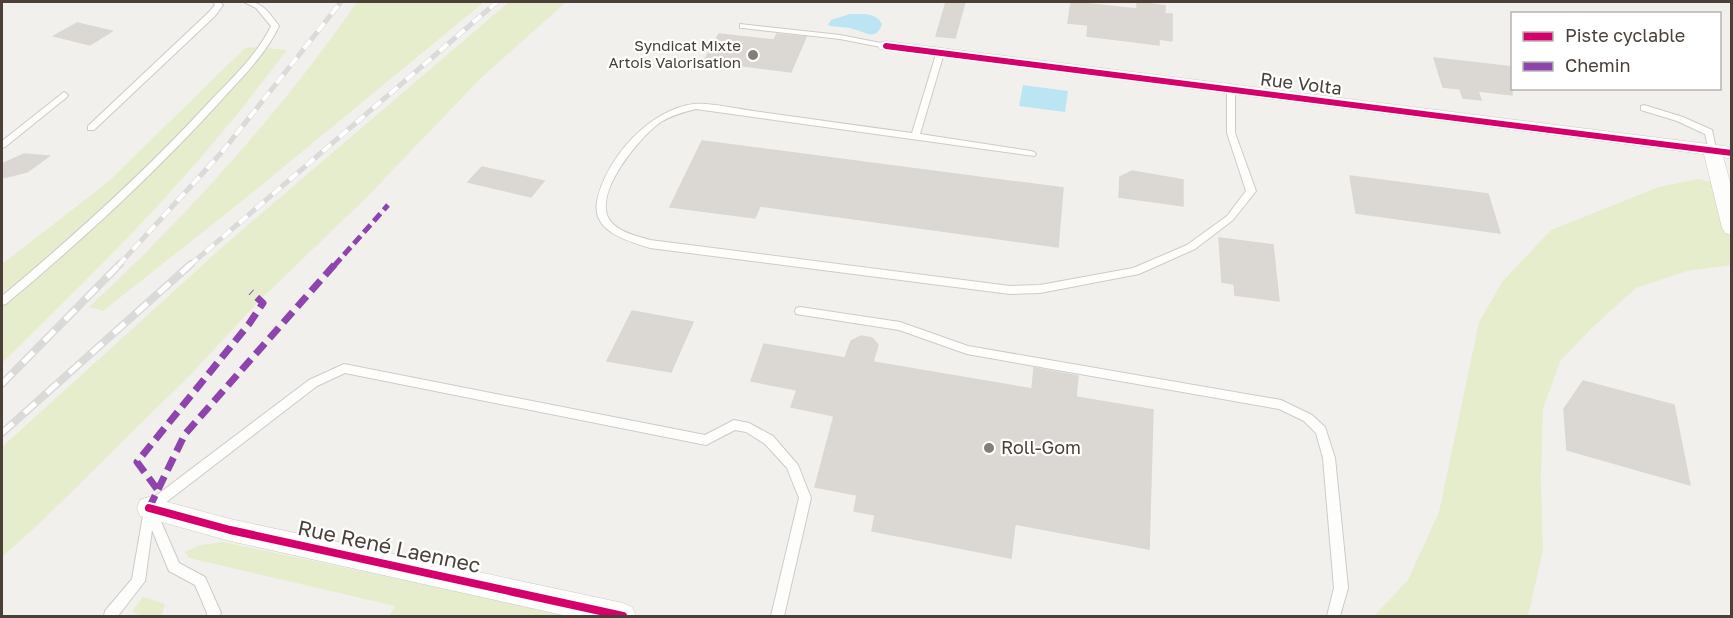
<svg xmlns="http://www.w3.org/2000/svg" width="1733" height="618" font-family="'Golos Text',sans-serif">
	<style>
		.green { fill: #e5edcc }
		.water { fill: #bbe5f2 }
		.building { fill: #dbd7d3; stroke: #dbd7d2; stroke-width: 1.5 }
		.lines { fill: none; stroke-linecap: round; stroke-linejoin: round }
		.lane-casing { stroke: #cecbc7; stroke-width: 2 }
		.street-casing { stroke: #cecbc7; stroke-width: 1 }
		.lane { fill: #fdfdfc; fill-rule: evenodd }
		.street { fill: #fdfdfc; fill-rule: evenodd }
		.rail-far1-casing { stroke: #dadad9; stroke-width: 5 }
		.rail-casing { stroke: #dadad9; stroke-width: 8 }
		.rail-far1 { stroke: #fff; stroke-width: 4; stroke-dasharray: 11; stroke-linecap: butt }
		.rail { stroke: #fff; stroke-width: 5; stroke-dasharray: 15; stroke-linecap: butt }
		.quiet-far1 { stroke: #8e44ad; stroke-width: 5; stroke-dasharray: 10 5; stroke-linecap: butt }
		.quiet { stroke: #8e44ad; stroke-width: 7; stroke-dasharray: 14 7; stroke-linecap: butt }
		.cycleway-far1-casing { stroke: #fff; stroke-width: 9 }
		.cycleway-casing { stroke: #fff; stroke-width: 12 }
		.cycleway-far1 { stroke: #d6006c; stroke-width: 6 }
		.cycleway { stroke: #d6006c; stroke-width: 8 }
		.poi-dot { fill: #857e77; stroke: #fff; stroke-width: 2 }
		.labels { text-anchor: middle; stroke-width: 4.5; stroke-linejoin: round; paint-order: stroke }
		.far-poi-label { font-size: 15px; fill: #4a4037; stroke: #fff; text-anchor: end }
		.street-label { font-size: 18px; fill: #4a4037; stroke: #fff }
		.poi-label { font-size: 18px; fill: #4a4037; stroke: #fff; text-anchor: start }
		.near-street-label { font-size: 21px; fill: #4a4037; stroke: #fff }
	</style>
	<rect width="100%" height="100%" fill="#f2f0ed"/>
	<path class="green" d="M357,2h127l-237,195 -144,114 -14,-4c99,-92 191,-194 268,-305z
		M509,2h57l-86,77 -113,118 -108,104 -67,72 -152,150 -38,34v-110l226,-205z
		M258,47l29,3c-24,31 -48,63 -74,93 -65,78 -139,149 -211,220v-99l106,-82 137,-134z
		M1699,179l22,6 10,40v40l-44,6 -51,17 -44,40 -31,32 -18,48 -2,71 2,71 -15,66h-154l34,-36 31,-68 40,-190 23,-40 49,-52 108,-43z
		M223,542l349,74h-183l6,-10 -206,-48 -4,-6 15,-7z
		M143,597l22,7 -3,12h-20l-10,-4z"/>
	<path class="water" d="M850,14c12,0 26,-2 32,10 -6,18 -16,8 -29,5 -8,-3 -17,-1 -25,-4l3,-5z
		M1023,85l45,6 -3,21 -46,-6z"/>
	<path class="building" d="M946,2h19l-10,36 -19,-2z
		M1071,2l66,7v-7l28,4v8h7v27l-13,-2v6l-72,-9 1,-11 -20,-2z
		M77,23l35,8 -22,14 -36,-9z
		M719,34l55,6 3,-6 29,3 -15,35 -87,-11z
		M1434,58l78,9v28l-34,-4 3,9 -18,-2 -3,-9 -17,-2z
		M702,141l361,47 -5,59 -298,-41 -5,12 -85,-11z
		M24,154l25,2 -22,16 -25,6v-14z
		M482,167l62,14 -13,16 -63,-15z
		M1132,171l51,9v26l-64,-9 1,-20z
		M1350,176l138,18 12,39 -144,-20z
		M1219,238l54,7 6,56 -44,-6 -1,-11 -12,-2z
		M632,311l61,11 -22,50 -64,-11z
		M861,336l11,2 6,7 -5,17 159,27 2,-21 44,8 -2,21 77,13 -4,139 -134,-25 -4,34 -139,-27 3,-16 -21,-4 3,-16 -42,-8 19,-71 -43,-9 6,-17 -46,-9 13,-37 81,14 6,-17z
		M1583,381l91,24 16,80 -123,-35 -3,-41z"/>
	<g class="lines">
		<defs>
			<path id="lane" d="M213,2h7l3,3 -8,11 -121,114h-6v-4l121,-114 6,-7z
				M244,2c18,-2 25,11 35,24 -14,30 -40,54 -62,79 -66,72 -137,137 -211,199l-4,1v-9c73,-61 144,-125 209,-196 22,-23 46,-45 60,-74l-15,-18z
				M740,24l100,11 46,9 4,2 -4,2 -46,-9 -97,-11h-3z
				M937,51h6l1,2 -24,81 111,17 3,1 2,2 -2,2 -338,-47c-12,3 -24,6 -35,13 -21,14 -68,71 -52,97 8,13 28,17 41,21l360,46 30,-1 93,-17 54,-23 40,-29 19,-25 -19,-58v-43l4,-3 4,3v43l21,58 -23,29 -38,29 -56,25 -99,19 -30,1 -360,-46c-22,-7 -58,-16 -53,-46 8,-43 53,-93 97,-98 13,-2 45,5 59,7 53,7 106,15 159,22z
				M64,92l4,3 -1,2 -62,50 -3,1v-7z
				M1644,105l39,12 29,13 4,19 -4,3 -3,-1 -4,-17 -28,-13 -36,-11v-4z
				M800,307l100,15 68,24 313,54 31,15 13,12 10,31 13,130 -8,28h-13l7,-28 -11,-130 -7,-25 -12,-12 -25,-12 -312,-55 -68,-24 -103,-16 -1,-3 1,-3z
				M344,364l361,71 29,-15 15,3 24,13 25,29 13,33 -27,118h-13l28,-118 -12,-30 -22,-24 -19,-12 -11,-2 -29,15 -361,-72 -28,13 -161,124 23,53 26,14 16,36 -2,3h-12v-3l-12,-28 -26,-14 -17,-41 -7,51 -27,35h-14l1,-5 27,-32 13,-75 164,-124z"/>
			<path id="street" d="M886,41l846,106v12l-9,-2 9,32v46l-7,-2 -3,-5 -18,-74 -824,-105 -2,-3 2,-3z
				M149,497l81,22 393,84 9,4 4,9h-69l-337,-75 -90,-25 -3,-8 3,-8z"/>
		</defs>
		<use href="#lane" class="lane-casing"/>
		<use href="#street" class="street-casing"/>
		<use href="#lane" class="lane"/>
		<use href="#street" class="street"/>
		<defs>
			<path id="rail-far1" d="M118,266l104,-114 119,-150
				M189,266l308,-264"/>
			<path id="rail" d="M2,384l118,-120
				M2,433l189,-169"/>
		</defs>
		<use href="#rail-far1" class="rail-far1-casing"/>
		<use href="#rail" class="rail-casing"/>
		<use href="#rail-far1" class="rail-far1"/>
		<use href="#rail" class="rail"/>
		<path class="quiet-far1" d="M334,266l54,-61"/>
		<path class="quiet" d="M157,489l-20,-27 112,-138 14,-21 -12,-11
			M149,508l36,-74 150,-170"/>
		<defs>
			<path id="cycleway-far1" d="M886,46l846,107"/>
			<path id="cycleway" d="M149,508l81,22 393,86"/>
		</defs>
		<use href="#cycleway-far1" class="cycleway-far1-casing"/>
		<use href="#cycleway" class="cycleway-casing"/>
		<use href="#cycleway-far1" class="cycleway-far1"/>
		<use href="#cycleway" class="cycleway"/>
	</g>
	<g class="poi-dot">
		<circle cx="753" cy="55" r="6"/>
		<circle cx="989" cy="448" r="6"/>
	</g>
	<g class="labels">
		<g class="far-poi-label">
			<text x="741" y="51">Syndicat Mixte<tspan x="741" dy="17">Artois Valorisation</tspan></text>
		</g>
		<g class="street-label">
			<text transform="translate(1301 84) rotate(7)" y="6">Rue Volta</text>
		</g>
		<g class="poi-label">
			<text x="1001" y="454">Roll-Gom</text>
		</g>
		<g class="near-street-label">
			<text transform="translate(389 547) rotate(12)" y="7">Rue René Laennec</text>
		</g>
	</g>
	<rect width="1733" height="618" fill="none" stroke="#4a4037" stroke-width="6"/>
	<rect x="1511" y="12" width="210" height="78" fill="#ffffff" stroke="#b7b3af" stroke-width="1.5"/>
	<rect x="1523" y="32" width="30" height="9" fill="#d6006c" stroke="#b7b3af" stroke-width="1.5"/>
	<text x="1565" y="42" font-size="18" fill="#4a4037">Piste cyclable</text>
	<rect x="1523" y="62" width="30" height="9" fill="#8e44ad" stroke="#b7b3af" stroke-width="1.5"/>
	<text x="1565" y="72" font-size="18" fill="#4a4037">Chemin</text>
</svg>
